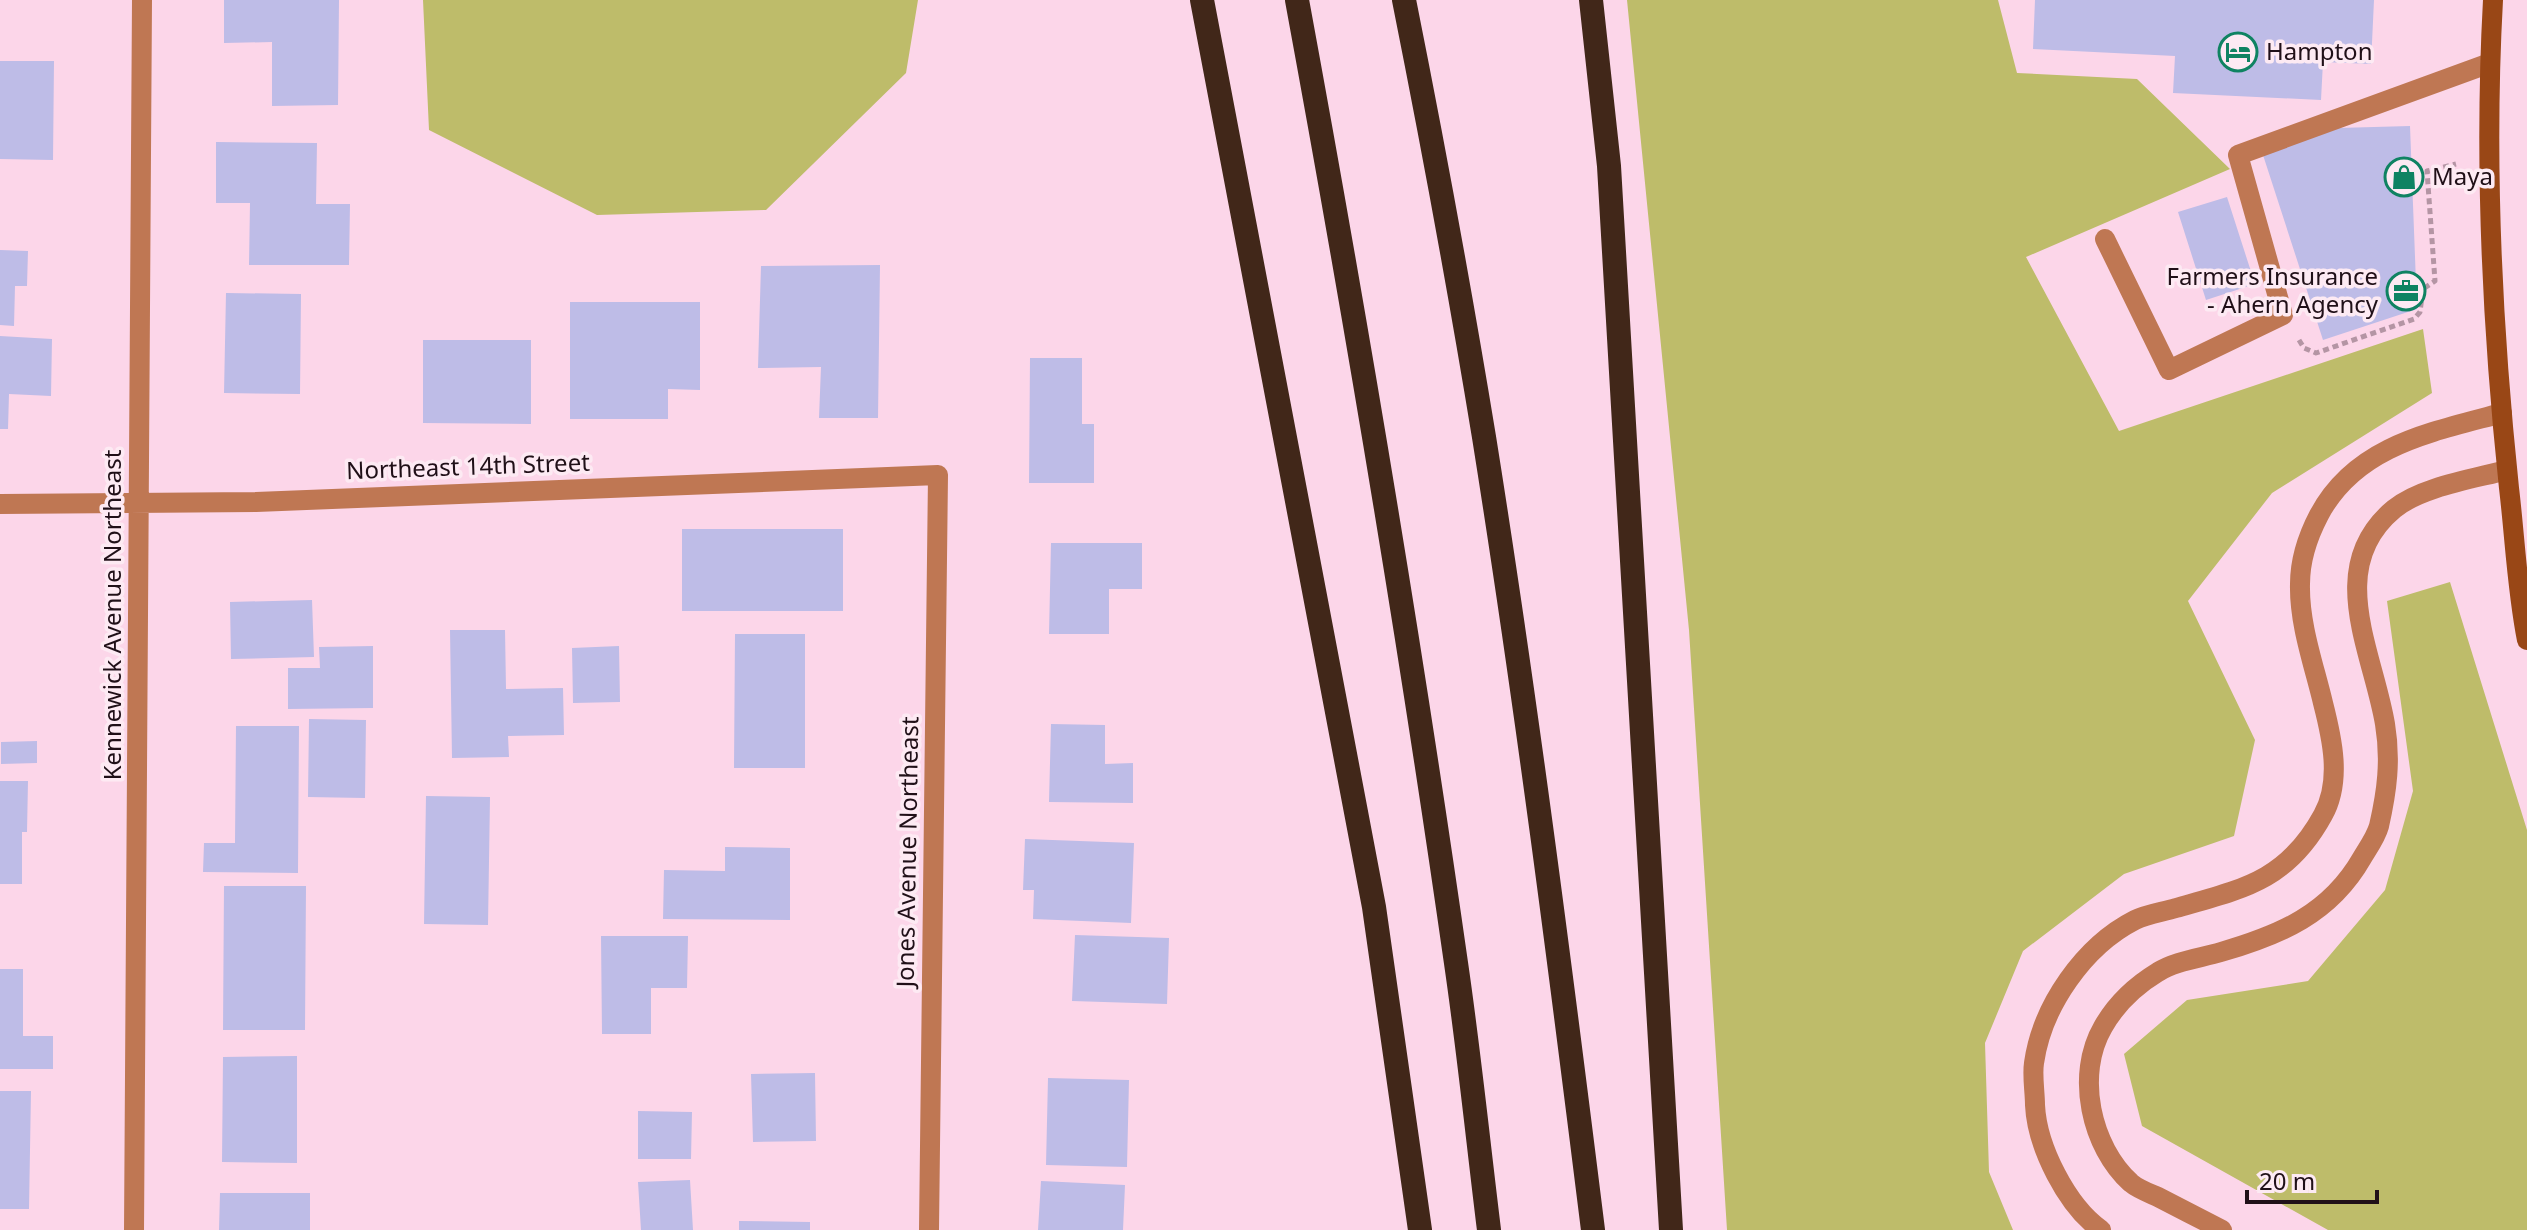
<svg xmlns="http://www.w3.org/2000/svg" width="2527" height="1230" font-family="'Noto Sans',sans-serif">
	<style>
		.green { fill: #bebc6a }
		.building { fill: #bebce7 }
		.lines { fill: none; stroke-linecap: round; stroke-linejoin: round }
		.path { stroke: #b495a4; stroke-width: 5; stroke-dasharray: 6 4; stroke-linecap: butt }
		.lane { stroke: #bf7753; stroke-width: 20 }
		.street { stroke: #bf7753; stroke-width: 20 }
		.secondary { stroke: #994716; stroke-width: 20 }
		.highway { stroke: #412719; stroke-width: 24 }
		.labels { text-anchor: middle; stroke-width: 7; stroke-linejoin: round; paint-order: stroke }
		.poi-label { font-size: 24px; fill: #201018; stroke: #fdeaf3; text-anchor: start }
		.street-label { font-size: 24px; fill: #201018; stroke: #fdeaf3 }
	</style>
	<rect width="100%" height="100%" fill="#fcd6e9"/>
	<path class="green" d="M423,0h495l-12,73 -140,137 -169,5 -168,-85z
		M1627,0h371l19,73 120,6 93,90 -204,88 93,174 304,-102 9,64 -160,100 -84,108 67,139 -21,96 -110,38 -101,77 -38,92 4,129 24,58h-286l-38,-600z
		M2450,582l77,248v400h-199l-186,-104 -18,-72 63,-54 121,-19 77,-91 28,-99 -26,-190z"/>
	<path class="building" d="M224,0h115l-1,105 -66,1v-64l-48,1z
		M2035,0h339l-3,64 -48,-2 -2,38 -148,-7 2,-37 -142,-7z
		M0,61h54l-1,99 -53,-1z
		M2410,126l7,183 -94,31 -60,-185 75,-27z
		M216,142l101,1 -1,61h34l-1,61h-100l1,-62h-34z
		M2227,197l28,87 -49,16 -28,-88z
		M0,250l28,1 -1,35h-12l-1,40 -14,-1z
		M880,265l-2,153h-59l2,-51 -63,1 3,-102z
		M226,293l75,1 -1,100 -76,-1z
		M570,302h130v88l-32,-1v30h-98z
		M0,336l52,3 -1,57 -42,-2 -1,35h-8z
		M423,340h108v84l-108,-1z
		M1030,358h52v66h12v59h-65z
		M682,529h161v82h-161z
		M1051,543h91v46h-33v45h-60z
		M312,600l2,57 -83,2 -1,-57z
		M450,630h55l1,59 57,-1 1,47 -56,1 1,21 -57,1z
		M735,634h70v134h-71z
		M373,646v62l-85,1v-41h32l-1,-21z
		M619,646l1,56 -47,1 -1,-55z
		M309,719l57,1 -1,78 -57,-1z
		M1051,724l54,1v39l28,-1v40l-84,-1z
		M236,726h63l-1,147 -95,-1 1,-29h31z
		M37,741v22l-36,1v-22z
		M0,781h28l-1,51h-5v52h-22z
		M426,796l64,1 -2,128 -64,-1z
		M1025,839l109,4 -3,80 -98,-4 1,-29h-11z
		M725,847l65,1v72l-127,-1 1,-49 61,1z
		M224,886h82l-1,144h-82z
		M1075,935l94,3 -2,66 -95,-3z
		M601,936h87l-1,52h-36v46h-49z
		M0,969h23v67h30v33h-53z
		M297,1056v107l-75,-1 1,-105z
		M815,1073l1,68 -63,1 -2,-68z
		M1048,1078l81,2 -2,87 -81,-2z
		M0,1091h31l-2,118h-29z
		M638,1111l54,1 -1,47h-53z
		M690,1180l3,50h-52l-3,-48z
		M1041,1181l84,4 -2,45h-85z
		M220,1193h90v37h-91z
		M739,1221l71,1v8h-71z"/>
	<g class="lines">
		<path class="path" d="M2299,340l5,8 12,5 98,-34 6,-7 3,-23 12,-8 -8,-110 29,-7"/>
		<path class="lane" d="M2105,239l64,131 114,-55 -45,-160 252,-92
			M2101,1230c-34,-24 -64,-83 -66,-125 0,-13 -3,-29 -1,-42 8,-57 50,-117 101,-143 12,-6 28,-8 41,-12 67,-19 111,-27 147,-93 19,-34 9,-77 0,-112 -9,-38 -24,-79 -23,-119 0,-24 8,-48 19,-69 37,-70 113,-83 183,-102
			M2222,1230c-21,-11 -43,-22 -64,-33 -9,-4 -20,-8 -27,-14 -40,-36 -56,-108 -28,-156 13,-23 32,-41 55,-55 17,-11 43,-14 63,-20 59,-17 109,-38 141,-94 6,-10 14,-21 17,-32 8,-35 12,-66 6,-102 -12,-72 -61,-157 9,-215 27,-22 79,-30 113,-39"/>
		<path class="street" d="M0,504l256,-2 682,-27 -9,755
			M134,1230l8,-1230"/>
		<path class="secondary" d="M2493,0c-9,162 -1,327 16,488 6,50 8,102 18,152"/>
		<path class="highway" d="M1202,0l172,907 46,323
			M1297,0c59,320 113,641 159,963 13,89 22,178 33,267
			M1404,0c29,145 56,291 80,437 42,263 76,528 109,793
			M1591,0l18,166 62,1064"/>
	</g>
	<defs>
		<symbol id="hotel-ring" viewBox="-11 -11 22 22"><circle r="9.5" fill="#fdeaf3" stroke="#0f8362" stroke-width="1.5"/><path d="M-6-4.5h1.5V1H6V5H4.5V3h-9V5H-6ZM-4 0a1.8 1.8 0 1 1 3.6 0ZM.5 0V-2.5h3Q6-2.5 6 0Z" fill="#0f8362"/></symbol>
		<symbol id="shop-ring" viewBox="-11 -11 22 22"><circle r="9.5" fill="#fdeaf3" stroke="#0f8362" stroke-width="1.5"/><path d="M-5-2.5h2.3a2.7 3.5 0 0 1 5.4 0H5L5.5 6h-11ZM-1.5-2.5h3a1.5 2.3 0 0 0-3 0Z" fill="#0f8362"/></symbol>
		<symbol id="office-ring" viewBox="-11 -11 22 22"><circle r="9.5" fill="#fdeaf3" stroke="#0f8362" stroke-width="1.5"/><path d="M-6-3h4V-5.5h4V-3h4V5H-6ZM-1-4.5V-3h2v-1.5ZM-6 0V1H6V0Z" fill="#0f8362"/></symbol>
	</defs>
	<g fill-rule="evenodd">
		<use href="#hotel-ring" x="2216" y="30" width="44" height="44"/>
		<use href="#shop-ring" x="2382" y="155" width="44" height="44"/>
		<use href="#office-ring" x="2384" y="269" width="44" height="44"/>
	</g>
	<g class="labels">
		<g class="poi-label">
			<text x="2266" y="60">Hampton</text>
			<text x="2432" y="185">Maya</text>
			<text x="2378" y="285" text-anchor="end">Farmers Insurance<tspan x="2378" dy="28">- Ahern Agency</tspan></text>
		</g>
		<g class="street-label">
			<text transform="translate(468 467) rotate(-2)" y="8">Northeast 14th Street</text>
			<text transform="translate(113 615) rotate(-90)" y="8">Kennewick Avenue Northeast</text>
			<text transform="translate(908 852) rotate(-89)" y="8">Jones Avenue Northeast</text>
		</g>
	</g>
	<path d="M2247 1190v12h130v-12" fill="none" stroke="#201018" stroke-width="4"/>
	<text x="2259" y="1190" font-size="24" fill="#201018" stroke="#fdeaf3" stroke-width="6" paint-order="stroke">20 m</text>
</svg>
